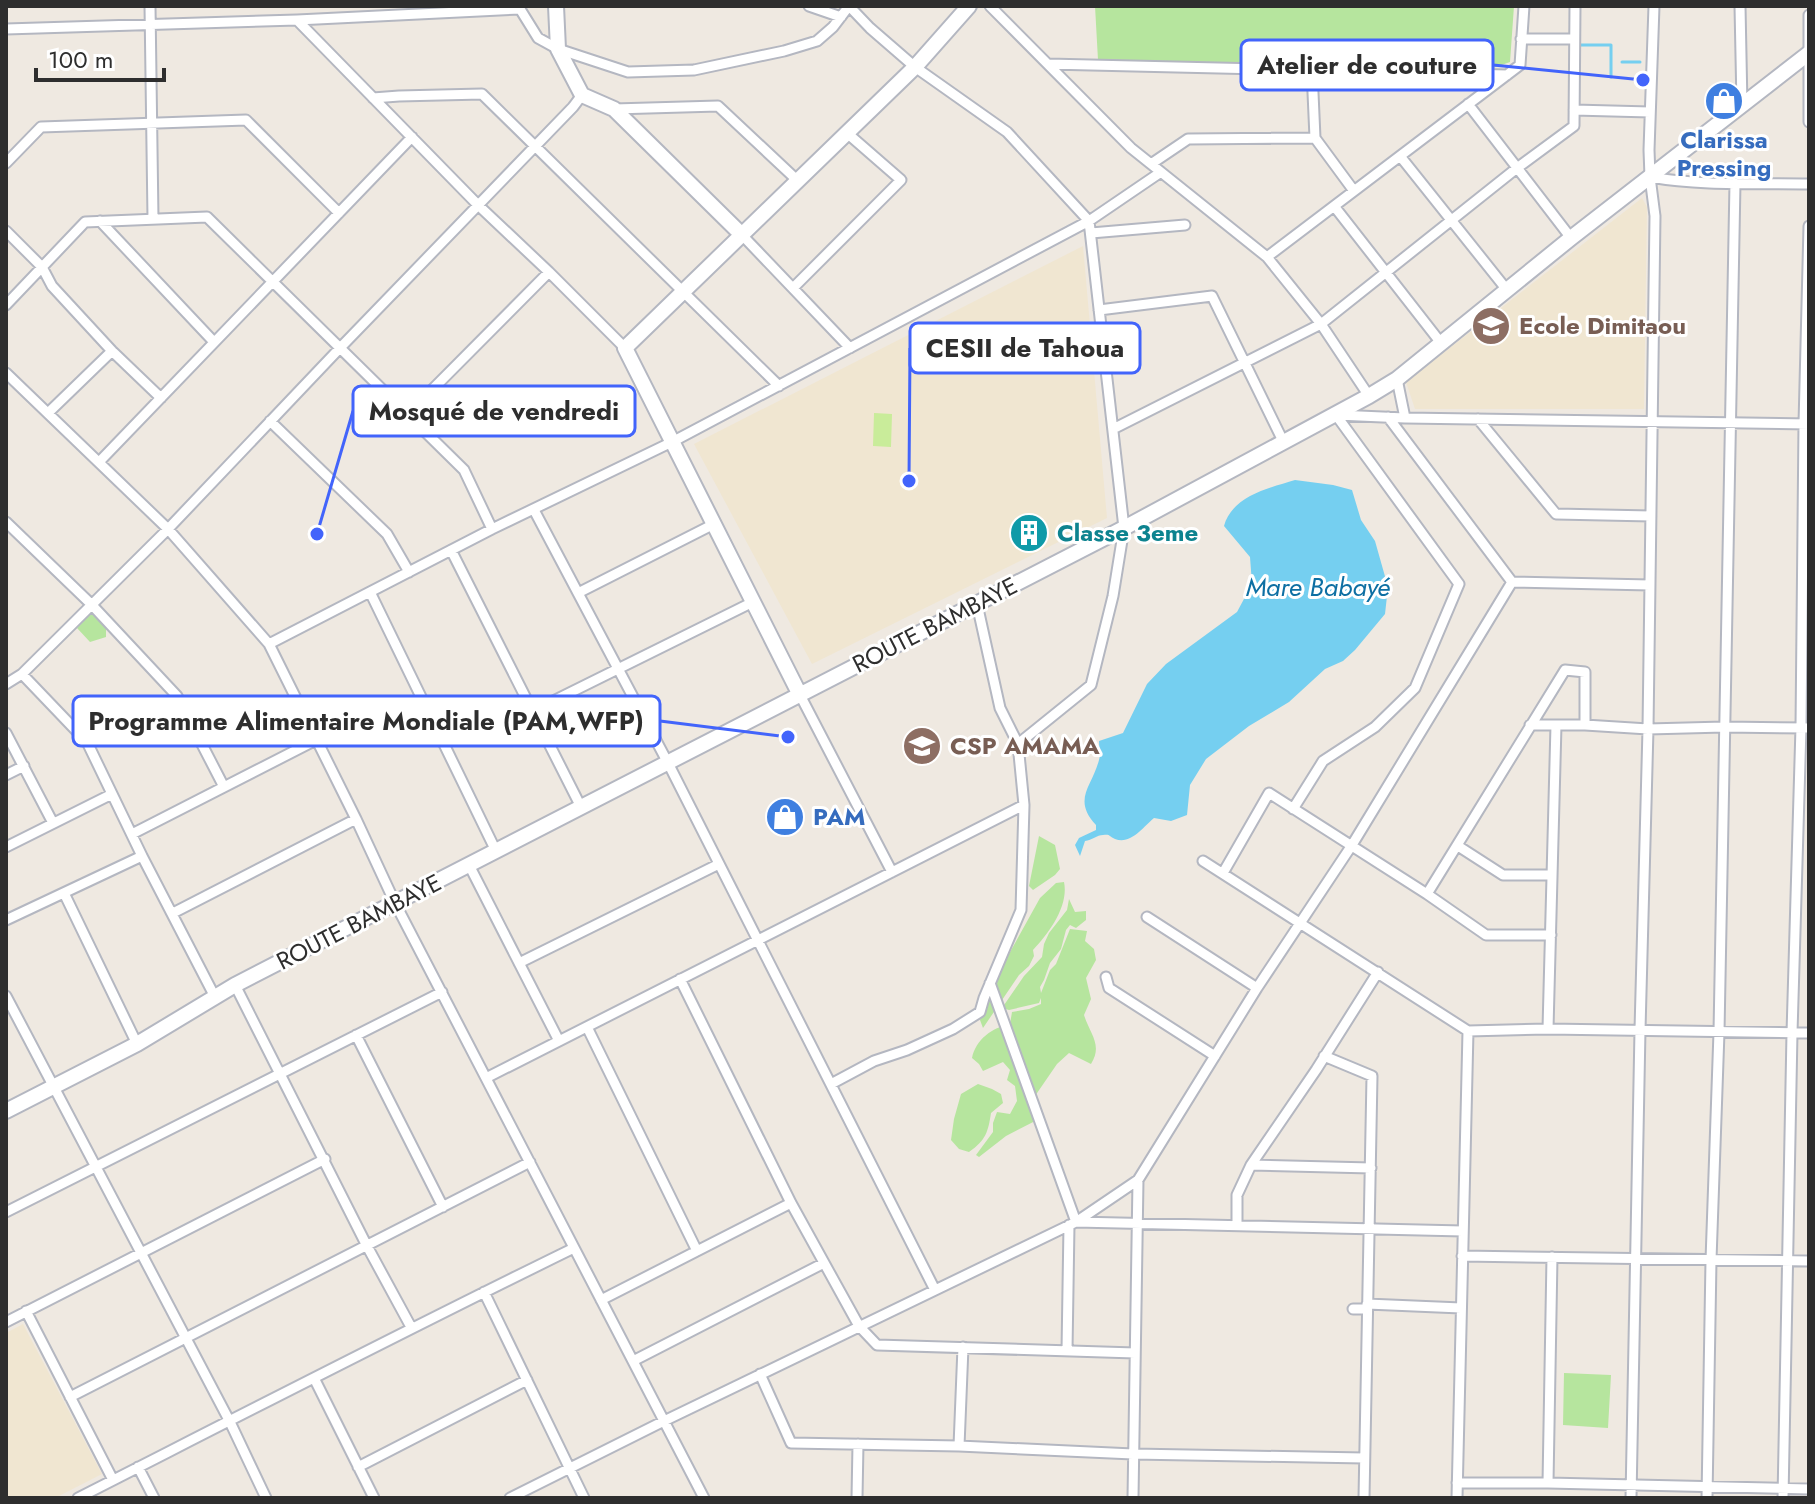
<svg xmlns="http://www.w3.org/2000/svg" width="1815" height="1504" font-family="Jost,sans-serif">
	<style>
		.education { fill: #f0e6d1 }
		.green { fill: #b6e59e }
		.pitch { fill: #c9ec9a }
		.water { fill: #75cff0 }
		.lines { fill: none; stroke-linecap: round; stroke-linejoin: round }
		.stream { stroke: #75cff0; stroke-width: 3 }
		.street-casing { stroke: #b4b7c1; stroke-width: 13 }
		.secondary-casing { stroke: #b4b7c1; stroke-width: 18 }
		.street { stroke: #fff; stroke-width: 9 }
		.secondary { stroke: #fff; stroke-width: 14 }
		.labels { text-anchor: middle; stroke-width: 6; stroke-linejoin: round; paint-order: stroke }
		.shop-label { font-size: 24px; font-weight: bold; fill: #366cbe; stroke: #fff }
		.education-label { font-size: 24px; font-weight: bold; fill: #785e54; stroke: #fff; text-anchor: start }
		.culture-label { font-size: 24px; font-weight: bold; fill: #0d838f; stroke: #fff; text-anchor: start }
		.street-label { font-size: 24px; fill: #2e2e2e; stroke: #fff }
		.water-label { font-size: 26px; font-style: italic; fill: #0d6fa3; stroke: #fff }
		.leader { fill: none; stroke: #4264fb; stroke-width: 3 }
		.callout-dot { fill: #4264fb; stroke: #fff; stroke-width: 3 }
		.callout { fill: #fff; stroke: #4264fb; stroke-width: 3 }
		.callout-label { font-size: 26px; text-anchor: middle; font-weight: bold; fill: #2e2e2e }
	</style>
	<rect width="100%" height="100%" fill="#efe9e1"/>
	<path class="education" d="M1642,198l5,9 -3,202h-229l-9,-27z
		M1083,246l24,272 -295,146 -118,-220z
		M23,1324l79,150 -47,24h-49v-165z"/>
	<path class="green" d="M1095,6h419l-4,56 -17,6 -395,-8z
		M91,613l12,8 3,-1v17l-16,5 -13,-14z
		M1039,836l16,9 5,24 -5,6 -22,15 -4,-4z
		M1064,882c5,24 -15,51 -31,68l1,6 -5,10 -10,9 -36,53 -3,-8 9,-30 51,-92 16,-15z
		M1069,899l6,13 11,-1v9l-10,8 -6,-3 -4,5 -5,19 -11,14 -6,17 -4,7 1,6 9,-23 6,-6 14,-35 17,2 -2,10 9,8 2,11 -10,18 5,21 -7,16c6,19 19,30 7,49l-22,-11 -12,11 -22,32 6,22 -35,18 -27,21 -3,-2 17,-23v-9l4,-11 13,2 7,-13 -2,-15 -8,-6 3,-10 -7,-8 -20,9 -4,-7 -7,-6c4,-19 20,-30 38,-34l2,-12 17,-3 12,-5v-6l-2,5 -30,7 -7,-2 22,-32 18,-19 2,-13 5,-11 18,-23z
		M978,1084l14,5 9,5 2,9 -12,10c-3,19 -5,27 -22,39l-10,-3 -8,-9 3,-21 7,-25z
		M1564,1373l47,2 -3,53 -45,-3z"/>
	<path class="pitch" d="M874,413l18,1 -1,33 -18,-1z"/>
	<path class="water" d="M1295,480l38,5 19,5 9,30 14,21 13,46 -3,27 -30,36 -12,11 -18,8 -36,33 -40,24 -43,33 -16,26 -3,30 -16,6 -17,-3c-11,9 -23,27 -39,21 -7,-3 -4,-5 -12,-4 -6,0 -11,5 -18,6l-5,15 -5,-11 4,-7 17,-8v-5c-24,-26 -4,-38 3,-65 2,-6 0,-12 0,-19l24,-8 24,-49 19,-20 71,-52 15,-28 -2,-27 -26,-31c8,-30 45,-38 71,-46z"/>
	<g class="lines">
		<path class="stream" d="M1581,45h30v32
			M1622,62h18"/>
		<defs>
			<path id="street" d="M150,6l3,213
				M809,6l32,11
				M849,6l21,22 45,39 92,65 82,89 35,307 -11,68 -22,89 -73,59
				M990,6l141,142 136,109 54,67 48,72
				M1740,6l2,100
				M1809,15v107
				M297,20l181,185 71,67 76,76
				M6,29l291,-9 223,-11 18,29 20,11 70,23 66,-2 90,-19 33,-10 16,-14 16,-21
				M1521,39h53
				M1048,64l459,11
				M1312,70l3,68 39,53
				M373,98l26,-2 83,-2 297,292
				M1468,104l103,134
				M614,109l104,-3 80,75
				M1574,110l76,2
				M1400,156l107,134
				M6,163l35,-36 205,-7 93,93
				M1151,164l37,-25 127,-1
				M1650,177l-1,-27 5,-144
				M1334,206l107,137
				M100,221l114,121
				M6,231l36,36 10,19 60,65 49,47
				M1091,233l94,-8
				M742,235l108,113
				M1267,257l253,-192 4,-59
				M793,288l108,-108 -54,-47
				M6,305l79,-83 122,-5 257,253 28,59
				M1099,310l113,-14 71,145
				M6,373l162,156 101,115 87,175 39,84 309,595
				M1397,379l8,39
				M48,413l64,-62
				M407,415l142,-143
				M1337,415l68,3 404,6
				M1478,419l78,95 95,2
				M270,421l117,113 22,38
				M1113,429l208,-105 196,-156 57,-42 1,-120
				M100,461l312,-324
				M534,510l134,253 267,527
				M6,522l85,82 86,92 47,91
				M451,550l130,257
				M1512,582l138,3
				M370,592l126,259
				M578,593l136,-69
				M269,644l223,-115 180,-87 417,-221 72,-49
				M22,674l65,68 55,114 73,141
				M6,684l16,-10 146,-145 171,-180 234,-242 9,-12
				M800,695l92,177
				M533,711l220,-109
				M1530,725h55l63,4 76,-2 85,1
				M6,733l47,90
				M6,775l18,-9
				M1293,809l30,-48 52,-34 40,-39 44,-104 -123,-169
				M132,834l184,-94
				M1458,846l45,29h49
				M6,847l106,-53
				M1203,861l265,170 80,-2 261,4
				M469,865l90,176
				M1223,873l46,-80 158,101 59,41h65
				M64,893l73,151
				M1427,894l138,-224 20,2v53
				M173,913l183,-94
				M1147,917l110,71
				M6,920l136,-64
				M519,963l200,-99
				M1106,977l3,11 106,68
				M680,979l111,224 68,123 18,19 258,8
				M990,983l86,239 387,9
				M235,985l132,261 44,81
				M6,996l224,426 36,76
				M587,1027l110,224
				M1548,1029l8,-304
				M356,1035l87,172
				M1324,1056l48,20 -8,422
				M486,1078l538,-273
				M831,1084l43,-23 33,-11 46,-21 27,-17 4,-14 37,-88 3,-105 -6,-61 -18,-36 -23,-104
				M1251,1165l120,3
				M6,1212l436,-220
				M1237,1225v-30l14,-30 65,-95 62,-98
				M1462,1256l347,5
				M484,1292l100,206
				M601,1300l190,-97
				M1367,1304l94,4
				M1353,1309h14
				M26,1311l87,169
				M6,1322l319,-163
				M1067,1351l2,-126
				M633,1361l191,-98
				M760,1374l31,69 168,3 174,8 231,4
				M314,1378l60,120
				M70,1397l460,-235
				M959,1446l4,-99
				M138,1467l16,31
				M358,1467l169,-87
				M1457,1483h91l261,6
				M1548,1483l4,-226
				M78,1498c165,-84 330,-169 496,-250
				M510,1498l154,-77 412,-199 62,-42
				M857,1498l1,-54
				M1133,1498l5,-318 119,-192 95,-143 160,-263 -124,-165
				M1457,1498l11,-467
				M1631,1498l9,-468 8,-301 7,-513 -5,-39c52,9 106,6 159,7
				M1707,1498l4,-238 8,-228 16,-849
				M1783,1498l9,-465 9,-306 3,-303 5,-198"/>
			<path id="secondary" d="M556,6l2,43 24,46 32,14 128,126
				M800,695l-175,-347 290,-281 54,-61
				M6,1111l131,-67 98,-59 889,-457 245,-132 28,-17 174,-141 238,-185"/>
		</defs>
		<use href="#street" class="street-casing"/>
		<use href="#secondary" class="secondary-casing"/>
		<use href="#street" class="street"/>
		<use href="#secondary" class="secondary"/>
	</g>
	<defs>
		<symbol id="shop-disc" viewBox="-11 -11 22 22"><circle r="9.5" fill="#3f7fe0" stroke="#fff"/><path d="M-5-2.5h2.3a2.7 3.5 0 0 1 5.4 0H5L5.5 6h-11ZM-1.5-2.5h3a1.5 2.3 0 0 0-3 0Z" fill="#fff"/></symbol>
		<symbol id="school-disc" viewBox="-11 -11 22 22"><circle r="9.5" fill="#8d6e63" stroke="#fff"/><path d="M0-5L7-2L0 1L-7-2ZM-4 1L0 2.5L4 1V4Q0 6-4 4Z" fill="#fff"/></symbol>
		<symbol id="building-disc" viewBox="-11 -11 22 22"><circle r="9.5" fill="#0f9aa8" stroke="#fff"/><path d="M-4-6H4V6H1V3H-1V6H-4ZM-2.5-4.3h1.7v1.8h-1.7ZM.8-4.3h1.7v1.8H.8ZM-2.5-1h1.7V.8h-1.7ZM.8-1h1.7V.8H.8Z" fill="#fff"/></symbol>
	</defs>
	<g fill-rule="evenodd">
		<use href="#shop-disc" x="1702" y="79" width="44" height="44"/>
		<use href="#school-disc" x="1469" y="304" width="44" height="44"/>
		<use href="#building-disc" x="1007" y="511" width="44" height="44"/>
		<use href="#school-disc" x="900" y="724" width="44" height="44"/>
		<use href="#shop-disc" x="763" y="795" width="44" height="44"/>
	</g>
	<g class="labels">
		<g class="shop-label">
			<text x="1724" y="148">Clarissa<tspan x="1724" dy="28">Pressing</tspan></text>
			<text x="813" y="825" text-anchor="start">PAM</text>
		</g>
		<g class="education-label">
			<text x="1519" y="334">Ecole Dimitaou</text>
			<text x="950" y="754">CSP AMAMA</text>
		</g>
		<g class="culture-label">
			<text x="1057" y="541">Classe 3eme</text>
		</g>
		<g class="street-label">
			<text transform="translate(935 625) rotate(-27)" y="8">ROUTE BAMBAYE</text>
			<text transform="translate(359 922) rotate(-27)" y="8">ROUTE BAMBAYE</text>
		</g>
		<g class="water-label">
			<text x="1318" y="596">Mare Babayé</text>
		</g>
	</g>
	<path class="leader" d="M1643 80L1493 65M909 481L910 348M317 534L353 411M788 737L660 721"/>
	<g class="callout-dot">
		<circle cx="1643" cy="80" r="8"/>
		<circle cx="909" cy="481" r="8"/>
		<circle cx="317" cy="534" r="8"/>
		<circle cx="788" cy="737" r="8"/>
	</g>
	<g class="callout">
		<rect x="1241" y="40" width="252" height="50" rx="8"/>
		<rect x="910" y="323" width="230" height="50" rx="8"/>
		<rect x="353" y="386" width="282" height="50" rx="8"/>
		<rect x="73" y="696" width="587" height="50" rx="8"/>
	</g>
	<g class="callout-label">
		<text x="1367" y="74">Atelier de couture</text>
		<text x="1025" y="357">CESII de Tahoua</text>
		<text x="494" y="420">Mosqué de vendredi</text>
		<text x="366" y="730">Programme Alimentaire Mondiale (PAM,WFP)</text>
	</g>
	<rect width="1815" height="1504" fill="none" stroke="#2e2e2e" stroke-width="16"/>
	<path d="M36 68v12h128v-12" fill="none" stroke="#2e2e2e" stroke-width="4"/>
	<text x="48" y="68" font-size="24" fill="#2e2e2e" stroke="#ffffff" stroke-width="6" paint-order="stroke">100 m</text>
</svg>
